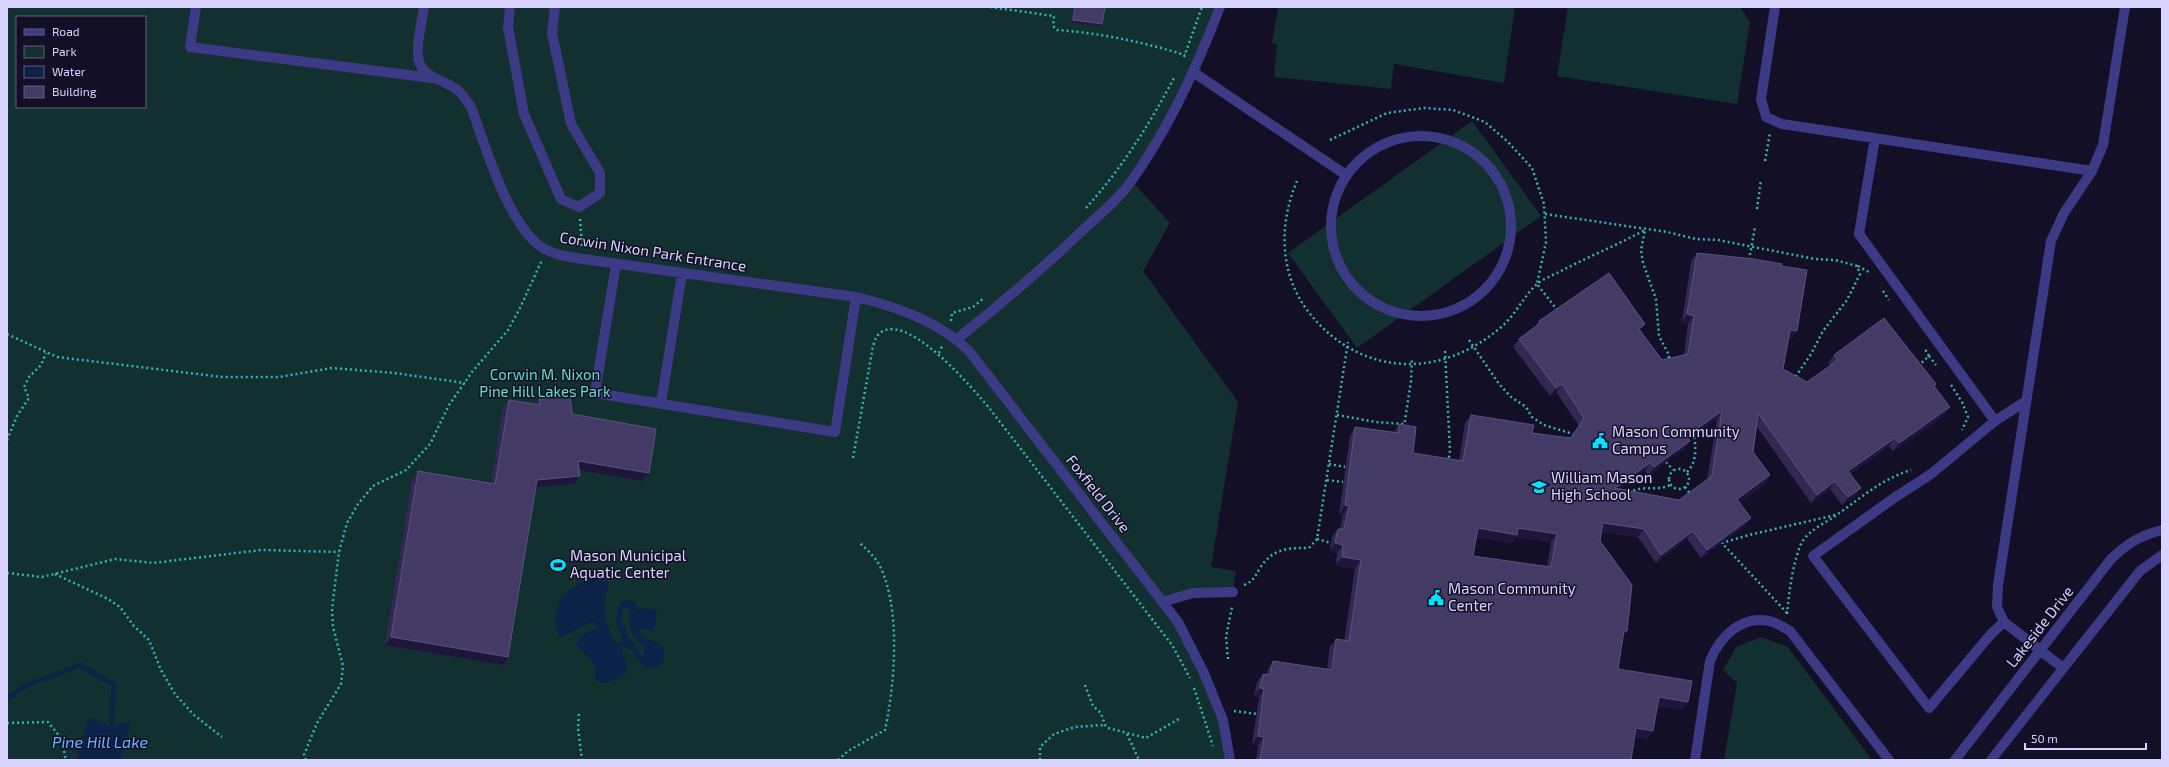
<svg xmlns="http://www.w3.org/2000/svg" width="2169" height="767" font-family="'Exo 2',sans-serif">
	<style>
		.green { fill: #12302f; fill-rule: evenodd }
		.water { fill: #0c2248; fill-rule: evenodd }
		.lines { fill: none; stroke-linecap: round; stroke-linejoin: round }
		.stream { stroke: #0c2248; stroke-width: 5 }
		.path { stroke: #2fb8b0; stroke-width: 2.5; stroke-dasharray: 2 3; stroke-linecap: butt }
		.minor { stroke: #3d3a85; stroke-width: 10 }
		.wall { fill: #312854; fill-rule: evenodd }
		.shaded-wall { fill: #1d163a }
		.building { fill: #433a66; stroke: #5a527e; fill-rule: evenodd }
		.labels { text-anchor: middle; stroke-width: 3; stroke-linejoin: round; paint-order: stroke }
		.street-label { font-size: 15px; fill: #d9d4ff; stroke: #130f26 }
		.park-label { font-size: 15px; fill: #5fe0c0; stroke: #130f26 }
		.poi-label { font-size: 15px; fill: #d9d4ff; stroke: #130f26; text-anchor: start }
		.water-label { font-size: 16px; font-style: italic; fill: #62b6ff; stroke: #130f26 }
	</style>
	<rect width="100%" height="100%" fill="#130f26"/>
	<path class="green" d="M7,7h1213l-20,53 -68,121 38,42 -27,48 95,131 -27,165 25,4 -3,21 -70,10 41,71 26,87h-1223zM17,17h128v90h-128z
		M1278,7h237l-11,76 -110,-19 -3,25 -117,-12 3,-33 -5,-1z
		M1568,7h172l10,15 -13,82 -180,-28z
		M1472,121l69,95 -184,132 -69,-95z
		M1761,637l27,10 84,113h-148l13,-77 -14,-13 13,-23z"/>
	<path class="water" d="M594,579l15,3c-7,22 -5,43 8,62l6,-4 -7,-17 2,-18 4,-4 7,-1 7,3 2,8 6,-3 13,2 -3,21 -17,-2 6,9 16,5 5,7 -1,14c-24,14 -22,-8 -37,-18l-4,1 -1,3 7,15 -3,10c-10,5 -19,12 -29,5 -2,-7 0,-13 -4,-19 -4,-7 -12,-10 -15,-17l3,-8 16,-8 -1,-5h-7l-28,15c-14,-32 4,-51 34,-59zM628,607l3,3c-2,16 -2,26 13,35v13c-11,-18 -25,-27 -21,-50z
		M89,717l23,10 19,-7 -10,40h-43l-1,-11z"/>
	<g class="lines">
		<path class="stream" d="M7,699l16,-12 57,-22 34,20 -3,48"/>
		<path class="path" d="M990,7l64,9 -1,10 4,4c43,3 86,12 128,25
			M1184,57l18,-50
			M1330,140l57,-27 37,-5 29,2 32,12 23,20 24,26 12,36 2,38 -9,42 21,27
			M1765,161l5,-28
			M1297,181c-18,42 -18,91 10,129 50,66 131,71 193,18 15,-12 23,-31 37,-44 6,-5 16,-9 24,-13 27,-14 56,-26 84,-41l-4,20 2,13 13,36 3,37 10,19v5
			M1086,208c36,-40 63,-83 88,-130
			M1757,209l4,-29
			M1545,214l122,18 29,7 22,1 97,19 20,1 22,6 3,8 -13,26 -24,31 -12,23 -17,25
			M580,219l2,27
			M1749,260l6,-33
			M1858,266l11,6
			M1883,291l6,9
			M951,321l1,-8 21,-6 11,-9
			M7,334l50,23 165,20h57l53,-9 62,5 71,10
			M1469,340l30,44 12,13 15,10 6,10 12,8 29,9
			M1445,351l5,100 -2,11
			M939,353l4,-9
			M1929,356l7,9
			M1918,366l11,-10 -4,-7
			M1951,385l11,17 6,15 -6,13
			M1337,415l39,7 28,2
			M1404,427l7,-46 1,-23
			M7,440l10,-24 12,-18 -5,-11 5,-10 12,-12 5,-12
			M853,458l20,-112c2,-6 4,-12 10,-15 30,-14 90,58 107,78l182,236 18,33
			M1666,462l7,8
			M1329,464l16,3
			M1669 479a10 10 0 1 1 20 0a10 10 0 1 1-20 0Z
			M1687,472c10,-10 9,-24 7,-37
			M1327,480l16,2
			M1685,487l6,8
			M1629,493c13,-9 28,-1 41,-8
			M1317,539l14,4
			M7,573l35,4 73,-18 38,4 108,-13 78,2
			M55,574l53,25 12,8 13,18 16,15 12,30 14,24 19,21 28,22
			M1244,585c10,-4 11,-9 16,-17 13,-20 28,-20 49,-20l8,-9 31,-197
			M1787,613l-65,-70 27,-8 86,-20
			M1787,614c2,-21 6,-54 15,-72 8,-13 24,-19 36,-28 24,-17 44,-35 73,-44
			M1228,659l-2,-22 6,-30
			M1085,685l8,21 8,7 4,12 3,3 38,10 33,-19
			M1194,688l19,58
			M1234,711l23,3
			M579,714l-1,14 4,32
			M7,723l41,-1 13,16 5,22
			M1127,734l12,26
			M306,760l-2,-5 13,-32 24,-39 2,-18 -10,-39 -1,-18 7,-57 8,-29 11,-19 15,-18 33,-16 24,-26 19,-39 23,-33 36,-42 12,-22 22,-48
			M838,760l10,-9 37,-21c10,-45 17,-128 -8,-169 -4,-6 -11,-12 -17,-18
			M1040,760v-13l14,-13 21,-7 30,-2"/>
		<path class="minor" d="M196,7l-6,40 242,31
			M424,7c-2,15 -7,32 -6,46 0,25 23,25 38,36 7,5 11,12 16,20 13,37 36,114 68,137 13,9 28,11 43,13l273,38c39,9 84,25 113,54l209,271 26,51 19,47 7,40
			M510,7l-2,20 16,87 37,85 18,8 21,-14v-20l-29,-49 -19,-91 3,-26
			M1775,7l-14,92 5,18 16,7 310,47
			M1193,72l153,103
			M1331 226a90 90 0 1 1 180 0a90 90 0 1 1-180 0Z
			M1875,138l-16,96 136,187
			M616,264l-21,129 240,39 21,-135
			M957,339c44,-35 85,-70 126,-109 17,-16 36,-31 49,-50 38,-53 65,-113 88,-173
			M661,403l21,-129
			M1162,602l31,-9 40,-1
			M2004,622l-13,12 -62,74 -116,-152 81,-58 37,-24 64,-53 31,-20
			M2063,668l-59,-46 -7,-15 1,-22 53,-344 13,-28 28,-42 11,-26 22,-138
			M1695,760l15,-99c10,-25 33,-48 63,-39 6,2 11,6 17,9l99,129
			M1955,760l156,-201c17,-16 28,-23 51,-29
			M1991,760l149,-189 22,-16"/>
	</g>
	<path class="wall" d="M1074,7h31l-4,19 -30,-4z
		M1697,253l84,13 11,73h-4l-5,30 24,13 23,-16 -2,-3 6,-8 100,31 10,30 -51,35 -4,-5 -39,28 11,14 -6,8 -13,9 -12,-16 -19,14 -54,-76 -4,25 17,23 -5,9 -26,18 6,24 -44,32 -14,-19 -31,24 -18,-26 -37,-5 -1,9 23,96 -5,32 64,41 -25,-4 -4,25 -6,8 -12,-2 -4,23h-375l2,-15 -6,-1 7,-46 -5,-1 3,-15 6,-8h3l2,-5 5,-8 54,8 3,-22 6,-8 8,2 11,-72 -19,-4 1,-12 -7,-2 2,-14 6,-8h2l3,-14 -4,-1 11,-78 5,-9 39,5 5,-8 14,29 46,8 6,-38 6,-8 61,18 38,5 9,-12 -23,-34 -6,4 -37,-49 6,-8 15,-11 5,-7 106,3 -5,7 22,29 22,-5 4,-31 -6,-2 9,-61zM1717,419l-10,61 -28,20 -60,-11 26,-18 3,5 36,-27 6,-8 -1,-2zM1476,537l35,6 5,-6 35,5 -4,25 -74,-11z
		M539,399l33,15 77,59 -6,8 -64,-11 -5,14 -38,4 -33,177 -118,-20 27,-165 6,-9 73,12 12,-75 6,-8 26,4z"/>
	<path class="shaded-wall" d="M1073,20l29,4 -1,2 -30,-4z
		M1687,314l7,2 -6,8 -6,-2z
		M1645,324l-6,8v-3z
		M1790,330l7,1 -5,8 -8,-1z
		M1562,384l-6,8 -6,4 6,-8z
		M1950,407l-6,9 -51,35 6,-8z
		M1722,411l-5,8 -36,26 6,-9z
		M1895,438l-6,8 -47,33 6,-8z
		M1690,441l-6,8 -36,27 6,-9z
		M578,461l71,12 -6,8 -71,-12z
		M1650,463l-5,8 -36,26 6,-9z
		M1770,475l-5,9 -34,23 6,-8z
		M580,476l-6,8 -43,4 6,-8z
		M1835,481l-5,8 -19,14 6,-8z
		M1861,488l-6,8 -13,9 6,-8z
		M1345,505l4,1 -6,9 -4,-1z
		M1751,518l-6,8 -44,32 6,-8z
		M1603,523l41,6 -6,8 -41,-5z
		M1478,528h40l39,6 -6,8 -35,-5 -5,6 -39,-7z
		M1693,531l-6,8 -31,24 5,-8z
		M1335,543l8,2 -6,8 -7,-2z
		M1342,557l19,3 -6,9 -19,-4z
		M1624,631h3l-6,9z
		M391,637l117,20 -5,8 -118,-20z
		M1260,688l4,1 -5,9 -5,-1z
		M1659,697l29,5 -6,8 -29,-5z
		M1636,728l17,3 -6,8 -17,-3z
		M1258,736l6,1 -6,8 -6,-1z"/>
	<path class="building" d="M1075,7h30l-3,17 -29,-4z
		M1697,253l57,6 28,5 -1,2 26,4 -10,61 -7,-1 -7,39 24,13 31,-22 -4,-5 50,-37 52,66 -2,2 16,21 -51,36 -4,-5 -47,33 13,17 -13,9 -13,-16 -18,14 -59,-82 -5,39 17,23 -33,24 14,19 -44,32 -14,-19 -32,24 -17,-26 -41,-6 -3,18 32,44 -5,46h-3l-6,38 74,12 -4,21 -29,-5 -6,34 -17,-3 -5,32h-371l4,-23 -6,-1 6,-47 -4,-1 3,-14 7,1 3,-14 59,9 4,-31 13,2 12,-81 -19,-3 1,-12 -8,-2 3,-14h6l5,-23 -4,-1 10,-78 44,6v-9l17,3 -3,26 50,8 8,-46 63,10 -2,8 39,5 13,-20 -22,-34 -6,4 -37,-49 21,-16 -1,-2 70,-48 36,51 -6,5 23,31 26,-6 6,-38 -7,-2zM1722,411l-10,65 -33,24 -64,-12 35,-25 4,4 36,-26 -3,-5zM1478,528l39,7 1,-7 39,6 -6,33 -78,-11z
		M570,395l2,19 84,15 -7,44 -71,-12 2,15 -43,4 -29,177 -117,-20 27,-166 77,13 14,-84 31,5 -1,-6z"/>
	<defs>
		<symbol id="civic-bare" viewBox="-9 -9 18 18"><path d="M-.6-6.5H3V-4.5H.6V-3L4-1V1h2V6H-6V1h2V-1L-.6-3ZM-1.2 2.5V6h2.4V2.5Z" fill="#00e5ff" stroke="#130f26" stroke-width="2.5" paint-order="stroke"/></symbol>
		<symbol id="school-bare" viewBox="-9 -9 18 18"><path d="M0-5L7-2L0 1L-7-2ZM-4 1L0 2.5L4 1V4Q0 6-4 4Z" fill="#00e5ff" stroke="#130f26" stroke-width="2.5" paint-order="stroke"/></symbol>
		<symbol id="stadium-bare" viewBox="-9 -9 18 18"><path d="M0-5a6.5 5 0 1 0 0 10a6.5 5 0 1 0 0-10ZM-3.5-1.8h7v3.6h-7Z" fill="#00e5ff" stroke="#130f26" stroke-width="2.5" paint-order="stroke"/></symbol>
	</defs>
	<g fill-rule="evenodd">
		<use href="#civic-bare" x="1589" y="430" width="22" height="22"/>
		<use href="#school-bare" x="1528" y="476" width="22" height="22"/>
		<use href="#stadium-bare" x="547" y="554" width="22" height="22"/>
		<use href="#civic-bare" x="1425" y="587" width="22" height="22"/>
	</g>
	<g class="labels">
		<g class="street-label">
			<text transform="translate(653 252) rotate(9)" y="5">Corwin Nixon Park Entrance</text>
			<text transform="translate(1098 494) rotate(52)" y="5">Foxfield Drive</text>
			<text transform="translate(2040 627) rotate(-52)" y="5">Lakeside Drive</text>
		</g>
		<g class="park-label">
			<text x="545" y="380">Corwin M. Nixon<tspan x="545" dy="17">Pine Hill Lakes Park</tspan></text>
		</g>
		<g class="poi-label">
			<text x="1612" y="437">Mason Community<tspan x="1612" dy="17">Campus</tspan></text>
			<text x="1551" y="483">William Mason<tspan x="1551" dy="17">High School</tspan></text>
			<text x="570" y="561">Mason Municipal<tspan x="570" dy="17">Aquatic Center</tspan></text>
			<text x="1448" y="594">Mason Community<tspan x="1448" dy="17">Center</tspan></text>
		</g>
		<g class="water-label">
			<text x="100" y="748">Pine Hill Lake</text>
		</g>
	</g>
	<rect width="2169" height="767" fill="none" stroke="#d9d4ff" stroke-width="16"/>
	<rect x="16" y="16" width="130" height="92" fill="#130f26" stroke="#625e7d"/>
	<rect x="24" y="29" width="20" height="6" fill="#3d3a85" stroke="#625e7d"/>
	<text x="52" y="36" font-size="12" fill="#d9d4ff">Road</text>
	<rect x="24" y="46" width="20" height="12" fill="#12302f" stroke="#625e7d"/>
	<text x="52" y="56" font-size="12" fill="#d9d4ff">Park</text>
	<rect x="24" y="66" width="20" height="12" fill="#0c2248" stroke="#625e7d"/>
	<text x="52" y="76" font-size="12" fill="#d9d4ff">Water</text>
	<rect x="24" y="86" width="20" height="12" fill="#433a66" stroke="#625e7d"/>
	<text x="52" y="96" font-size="12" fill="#d9d4ff">Building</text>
	<path d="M2025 743v6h121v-6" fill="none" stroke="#d9d4ff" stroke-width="2"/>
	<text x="2031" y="743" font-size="12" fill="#d9d4ff" stroke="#130f26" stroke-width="3" paint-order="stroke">50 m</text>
</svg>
